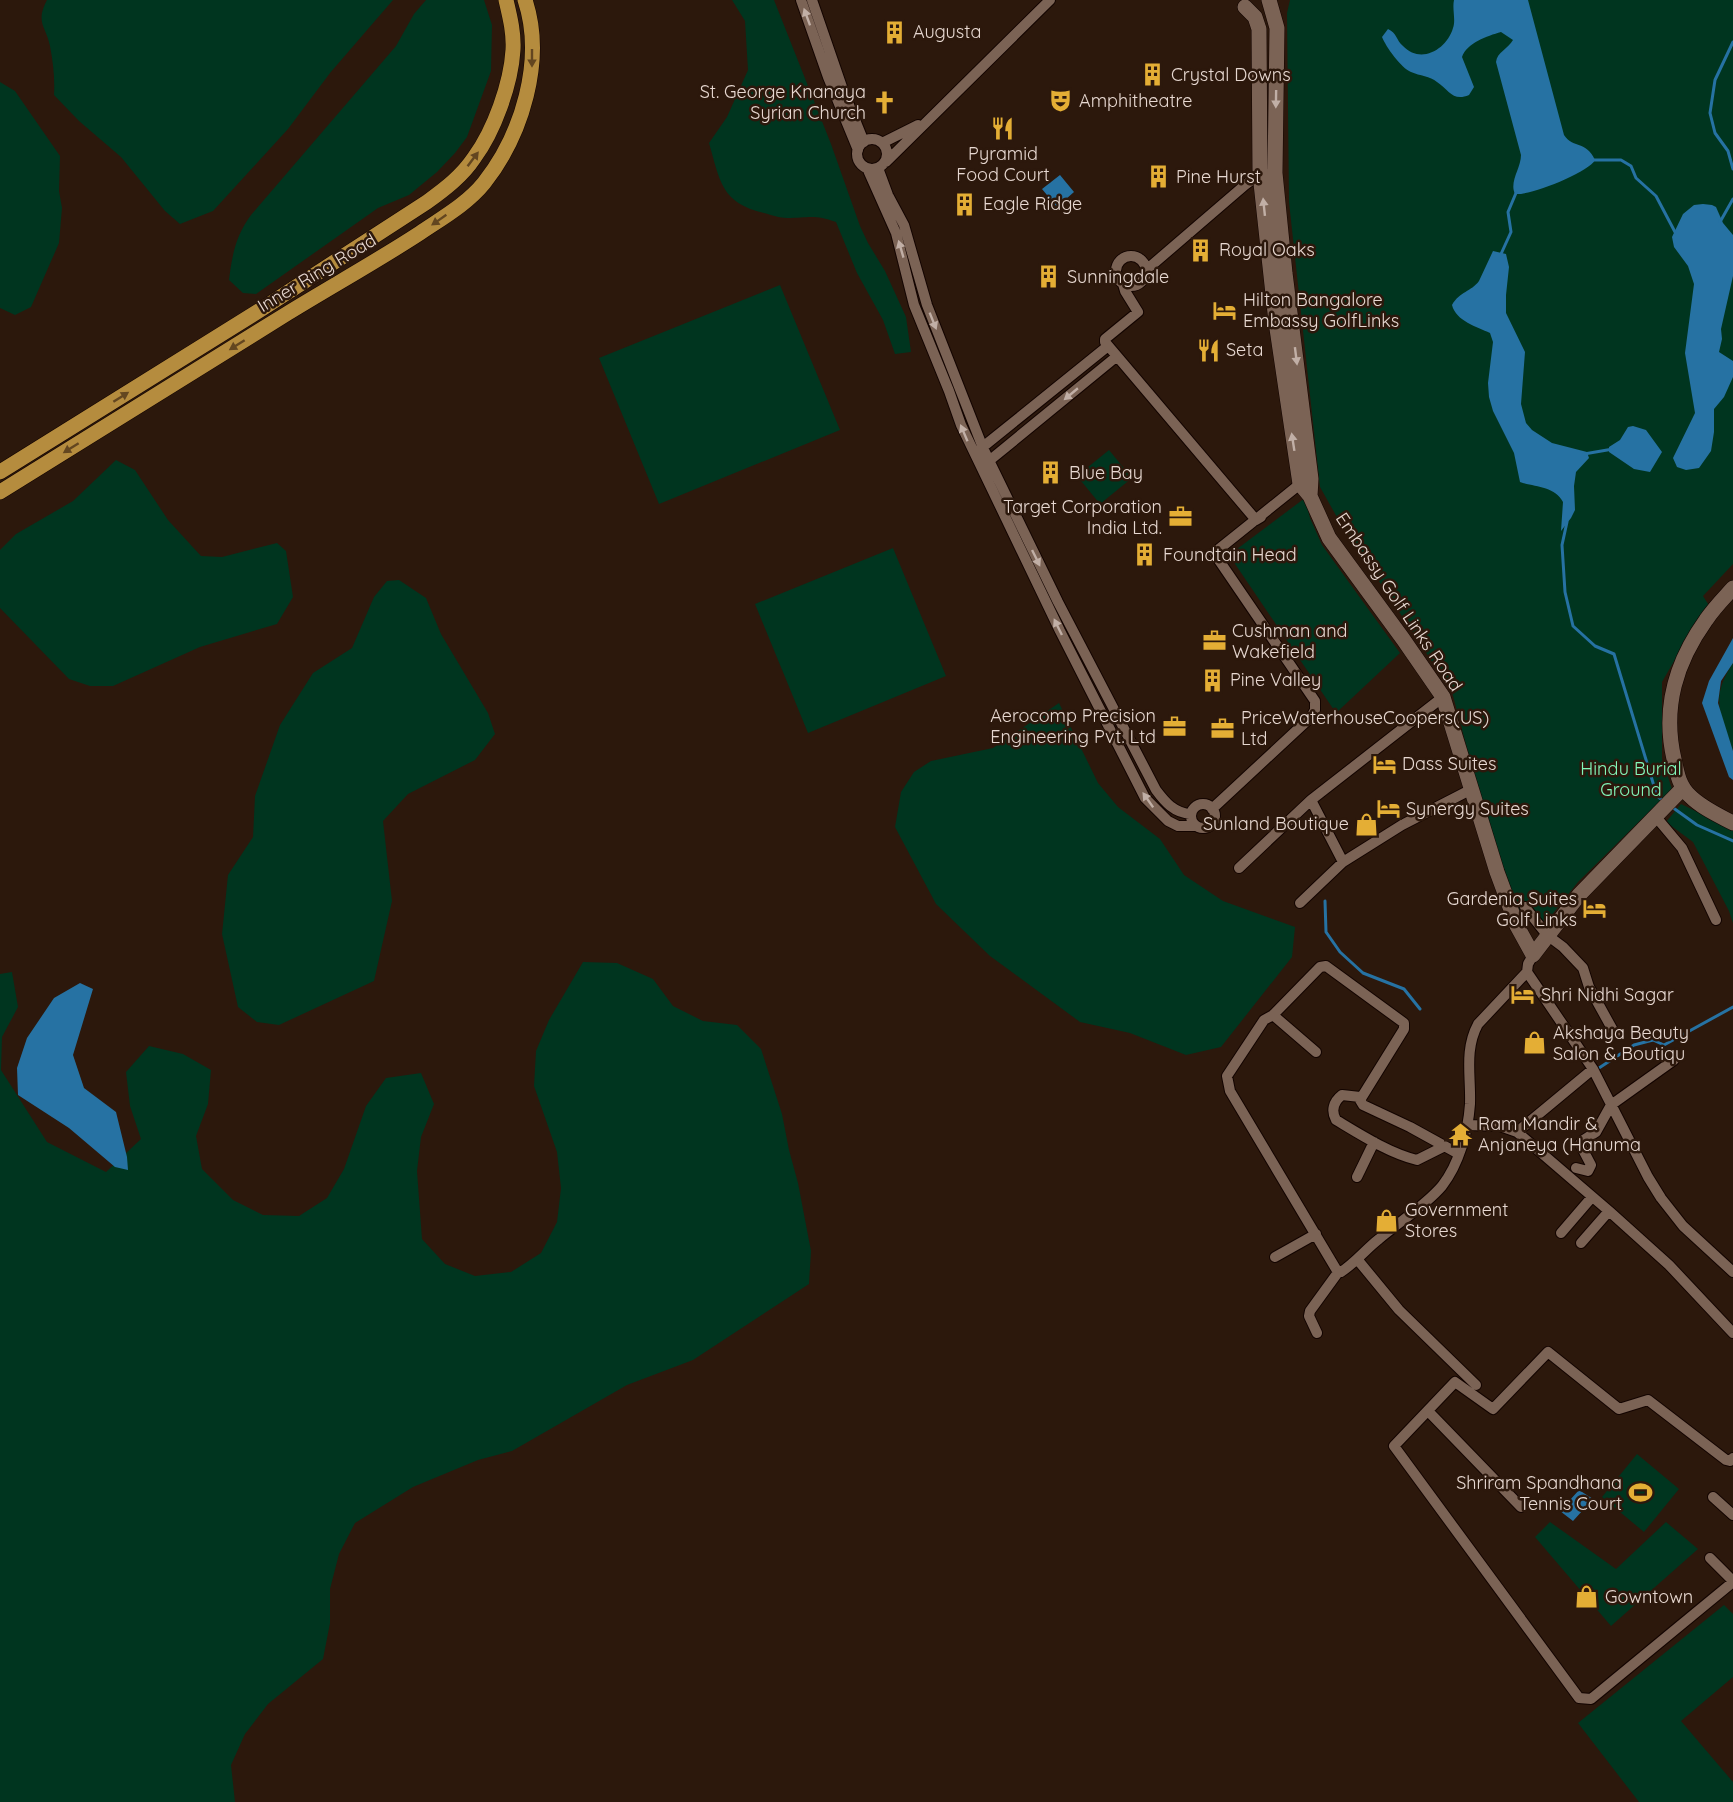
<svg xmlns="http://www.w3.org/2000/svg" width="1733" height="1802" font-family="Quicksand,sans-serif">
	<style>
		.green { fill: #00351f }
		.water { fill: #2672a3 }
		.lines { fill: none; stroke-linecap: round; stroke-linejoin: round }
		.stream { stroke: #2672a3; stroke-width: 3 }
		.street-casing { stroke: #130400; stroke-width: 12 }
		.secondary-casing { stroke: #130400; stroke-width: 16 }
		.primary-casing { stroke: #130400; stroke-width: 16 }
		.street { stroke: #7b6355; stroke-width: 10 }
		.secondary { stroke: #7b6355; stroke-width: 15 }
		.primary { stroke: #b58c3e; stroke-width: 15 }
		.oneway { fill: #c1afa6 }
		.oneway2 { fill: #634620 }
		.labels { text-anchor: middle; stroke-width: 5; stroke-linejoin: round; paint-order: stroke }
		.poi-label { font-size: 18px; fill: #e7d8d1; stroke: #2c180c; text-anchor: start }
		.street-label { font-size: 18px; fill: #e7d8d1; stroke: #2c180c }
		.park-label { font-size: 18px; fill: #83f7ba; stroke: #2c180c }
	</style>
	<rect width="100%" height="100%" fill="#2c180c"/>
	<path class="green" d="M47,0h346l-63,73 -42,56 -75,82 -33,13 -15,-13 -44,-54 -42,-36 -25,-26c1,-17 -1,-33 -4,-49 -4,-20 -15,-23 -3,-46z
		M426,0h58l8,25 -1,46 -24,66 -12,16 -18,19 -28,23 -31,13 -122,86 -13,-1 -14,-13c3,-25 7,-45 22,-65l145,-169 18,-32z
		M732,0h42l57,144 29,82 8,17 17,28 21,46 5,35 -16,2 -12,-34 -26,-47 -21,-51c-22,-8 -27,-4 -49,-4 -8,0 -15,-3 -23,-5 -43,-10 -44,-32 -55,-70l18,-26 21,-47 -3,-49z
		M1290,0h443v564l-30,32 7,11 -14,16 -34,59v77l10,30 -94,93 -39,49 -22,-24 -36,-106 -29,-109 -114,-173 -18,-32 -31,-285 -2,-189z
		M0,82l15,9 45,65 -1,35 3,17 -3,35 -28,64 -16,8 -15,-7z
		M780,285l60,145 -181,74 -60,-146z
		M1109,450l23,28 -32,26 -23,-28z
		M116,460l19,10 33,50 33,36 21,1 55,-14 9,8 7,46 -16,27 -77,23 -87,39h-23l-21,-7 -69,-71v-58l16,-16 57,-33z
		M1305,498l5,20 12,27 78,108 -64,60 -107,-158z
		M893,548l53,128 -138,57 -53,-129z
		M399,580l27,18 15,36 47,79 7,21 -20,26 -67,34 -25,27 9,80 -18,80 -95,44 -22,-3 -19,-15 -16,-73 6,-59 25,-38 2,-41 25,-71 33,-52 39,-25 22,-51 13,-16z
		M1733,663v88c-12,-39 -24,-51 0,-88z
		M1059,703l39,80 20,24 42,32 24,36 39,26 72,26 -3,30 -71,90 -35,8 -56,-22 -50,-11 -90,-66 -54,-52 -41,-77 6,-35 13,-20 17,-11 62,-13z
		M1681,804l52,25v94l-4,-12 -36,-69 -27,-20z
		M583,962l34,1 36,16 20,27 30,15 34,4 24,24 21,65 7,36 9,33 13,68 -2,33 -116,76 -66,25 -115,66 -34,9 -65,27 -58,36 -16,31 -9,35v34l-7,36 -55,45 -23,30 -14,31 4,37h-235v-828l12,-2 6,35 -16,30 -1,33 46,72 59,30 35,-33 -11,-33 -4,-34 23,-26 34,8 28,16 -3,34 -12,32 6,33 31,31 30,15 36,1 28,-18 17,-29 22,-63 20,-28 35,-5 13,31 -13,33 -4,34 5,68 23,25 30,12 36,-4 30,-19 16,-31 4,-34 -4,-36 -23,-66 2,-35 13,-31z
		M1637,1454l42,35 -35,43 -42,-35z
		M1550,1522l66,47 50,-47 32,27 -87,77 -76,-89z
		M1724,1605l9,9v63l-52,44 52,61v20h-94l-61,-79z"/>
	<path class="water" d="M1454,0h74l36,135c9,14 22,5 31,25 -7,13 -66,36 -80,34 -6,-12 6,-26 6,-39l-25,-93c1,-10 12,-13 17,-22l-12,-8c-14,4 -34,11 -39,25l12,30 -5,8c-16,7 -20,-5 -32,-13 -7,-6 -17,-6 -26,-10 -10,-4 -25,-25 -29,-35l6,-8c9,4 8,11 15,17 18,19 44,3 50,-18 3,-8 -1,-19 1,-28z
		M1060,175l14,17 -17,15 -15,-18z
		M1703,204l9,1 4,2 7,16 10,12v41l-12,53 1,10 -3,13 14,9v16l-9,20 -10,12v23l-3,19 -12,17 -13,2 -9,-3 -4,-9 22,-45 -10,-60 9,-69 -6,-18 -14,-19 -2,-10 11,-23 11,-9z
		M1493,251l13,3 3,13 -3,28v18l19,39 -4,52 5,19 6,7 20,13 35,9 2,6 -13,14 -2,14 1,24 -4,8 -10,13 2,-29c-8,-16 -29,-15 -43,-20l-6,-29 -21,-42 -4,-14 -1,-14 5,-41 -3,-9c-13,-6 -34,-12 -38,-28 8,-14 19,-13 27,-24z
		M1633,426l13,4 16,22 -12,20 -16,-3 -25,-17v-5l11,-7 8,-13z
		M1733,638v25l-12,18 -3,22 15,48v29l-4,-3 -27,-74 7,-22z
		M80,983l13,6 -20,66 11,33 32,24 11,45 1,13 -13,-3 -46,-39 -51,-33 -1,-27 10,-30 27,-40z
		M1579,1490l14,9 -20,22 -13,-10z"/>
	<g class="lines">
		<path class="stream" d="M1733,42l-18,38 -5,33 5,20 13,18 5,18
			M1591,160h30l10,6 5,12 20,18 19,36
			M1720,222l13,-23
			M1501,254l10,-22 -3,-20 8,-19
			M1584,454l29,-5
			M1567,522l-5,23 3,47 8,34 22,20 19,8 43,142 8,6
			M1672,807l25,18 36,16
			M1325,901l1,31 14,20 23,21 41,16 16,20
			M1599,1068l35,-23 19,-5 11,5 69,-38"/>
		<defs>
			<path id="street" d="M801,0l27,77 30,73
				M812,0l31,90 21,52
				M857 154a15 15 0 1 1 30 0a15 15 0 1 1-30 0Z
				M882,143l36,-18
				M886,162l164,-162
				M867,168l29,65 18,72 35,86 12,34 99,206 85,167 23,23 10,5h18
				M878,168l10,27 16,30 23,80 56,143 75,154 98,188c9,12 18,23 35,24
				M1116 271a15 15 0 1 1 30 0a15 15 0 1 1-30 0Z
				M1145,271l100,-86 15,-11h6
				M1123,284l2,7 13,21 -33,27v3l151,178 5,-3
				M979,450l129,-104
				M984,465l132,-108
				M1311,800l32,62
				M1191 816a12 12 0 1 1 24 0a12 12 0 1 1-24 0Z
				M1212,809l99,-92 4,-7v-9l-101,-148 86,-69
				M1656,817l26,31 34,72
				M1239,868l72,-68 132,-103
				M1300,903l43,-41 59,-37 68,-35
				M1525,907l22,28 16,12 20,21 6,19 26,47
				M1533,955l-5,9 -1,8 66,97 55,108 13,21 22,28 50,46
				M1273,1015l43,37
				M1360,1097l-18,-2c-9,7 -11,16 -6,25 25,15 53,33 81,40l28,-14
				M1467,1125l33,1 17,6 92,79 60,54 64,68
				M1517,1132l76,-63
				M1459,1154l-49,-27 -47,-22 -3,-5 44,-71v-6l-78,-57 -6,1 -47,48 -9,5 -37,56 3,15 106,178 5,3c14,-9 25,-23 38,-33 20,-17 46,-33 63,-53 17,-22 26,-54 28,-82 1,-28 -6,-54 8,-80l49,-52
				M1576,1168l12,3 3,-6 -11,-21 2,-3 14,-9 15,-27 63,-45
				M1357,1177l17,-35
				M1561,1233l31,-36
				M1581,1243l28,-32
				M1275,1257l41,-23
				M1357,1259l42,51 77,75
				M1317,1333l-8,-17 1,-5 29,-40
				M1428,1411l93,96
				M1733,1458l-3,3 -4,-1 -78,-60 -29,9 -71,-57 -55,57 -38,-27 -61,64 185,252 12,1 142,-117
				M1713,1497l20,18
				M1710,1558l23,23"/>
			<path id="secondary" d="M1269,0l8,28 -2,145 10,100 26,206 -1,17 19,42 74,101 40,58 54,175 20,54 16,29 46,-60 104,-107
				M1245,7l10,10 4,12 1,145 16,148 24,162 10,12
				M1733,588c-9,10 -19,20 -27,32 -30,42 -44,87 -32,139 3,14 5,27 16,37 12,12 28,19 43,27"/>
			<path id="primary" d="M0,472l265,-165 162,-105c18,-13 35,-26 47,-44 20,-27 37,-74 39,-108 1,-17 -3,-33 -7,-50
				M0,492c96,-60 192,-120 288,-179 44,-27 89,-52 132,-80 22,-15 47,-29 64,-50 38,-48 61,-123 41,-183"/>
		</defs>
		<use href="#street" class="street-casing"/>
		<use href="#secondary" class="secondary-casing"/>
		<use href="#primary" class="primary-casing"/>
		<use href="#street" class="street"/>
		<use href="#secondary" class="secondary"/>
		<use href="#primary" class="primary"/>
	</g>
	<defs><path id="oneway-solid" d="M-6-.8H1V-3.2L6.5 0L1 3.2V.8H-6Z" transform="scale(1.5)"/></defs>
	<g class="oneway">
		<use href="#oneway-solid" transform="translate(807 17) rotate(-110)"/>
		<use href="#oneway-solid" transform="translate(1276 99) rotate(91)"/>
		<use href="#oneway-solid" transform="translate(1264 207) rotate(-96)"/>
		<use href="#oneway-solid" transform="translate(901 249) rotate(-106)"/>
		<use href="#oneway-solid" transform="translate(933 321) rotate(68)"/>
		<use href="#oneway-solid" transform="translate(1296 356) rotate(83)"/>
		<use href="#oneway-solid" transform="translate(1071 394) rotate(140)"/>
		<use href="#oneway-solid" transform="translate(964 433) rotate(-113)"/>
		<use href="#oneway-solid" transform="translate(1293 442) rotate(-99)"/>
		<use href="#oneway-solid" transform="translate(1036 558) rotate(64)"/>
		<use href="#oneway-solid" transform="translate(1058 627) rotate(-116)"/>
		<use href="#oneway-solid" transform="translate(1148 800) rotate(-125)"/>
	</g>
	<g class="oneway2">
		<use href="#oneway-solid" transform="translate(532 58) rotate(90)"/>
		<use href="#oneway-solid" transform="translate(473 159) rotate(-53)"/>
		<use href="#oneway-solid" transform="translate(439 220) rotate(145)"/>
		<use href="#oneway-solid" transform="translate(237 345) rotate(148)"/>
		<use href="#oneway-solid" transform="translate(121 397) rotate(-32)"/>
		<use href="#oneway-solid" transform="translate(71 448) rotate(148)"/>
	</g>
	<defs>
		<symbol id="building-bare" viewBox="-9 -9 18 18"><path d="M-4-6H4V6H1V3H-1V6H-4ZM-2.5-4.3h1.7v1.8h-1.7ZM.8-4.3h1.7v1.8H.8ZM-2.5-1h1.7V.8h-1.7ZM.8-1h1.7V.8H.8Z" fill="#e4ae35" stroke="#2c180c" stroke-width="2.5" paint-order="stroke"/></symbol>
		<symbol id="theatre-bare" viewBox="-9 -9 18 18"><path d="M-5-5.5Q0-4 5-5.5V0Q5 5 0 6Q-5 5-5 0ZM-3.3-2.5H-1v1.5H-3.3ZM1-2.5H3.3v1.5H1ZM-2.8 1Q0 5.5 2.8 1Z" fill="#e4ae35" stroke="#2c180c" stroke-width="2.5" paint-order="stroke"/></symbol>
		<symbol id="church-bare" viewBox="-9 -9 18 18"><path d="M-1.2-6h2.4v3.5h3.3v2.4h-3.3V6h-2.4V-.1h-3.3v-2.4h3.3Z" fill="#e4ae35" stroke="#2c180c" stroke-width="2.5" paint-order="stroke"/></symbol>
		<symbol id="restaurant-bare" viewBox="-9 -9 18 18"><path d="M-5-6h1v4h1v-4h1v4h1v-4h1v5L-1.5 .5V6h-2V.5L-5-1ZM5-6V6H3V1.5H1.5Q1.5-4 5-6Z" fill="#e4ae35" stroke="#2c180c" stroke-width="2.5" paint-order="stroke"/></symbol>
		<symbol id="hotel-bare" viewBox="-9 -9 18 18"><path d="M-6-4.5h1.5V1H6V5H4.5V3h-9V5H-6ZM-4 0a1.8 1.8 0 1 1 3.6 0ZM.5 0V-2.5h3Q6-2.5 6 0Z" fill="#e4ae35" stroke="#2c180c" stroke-width="2.5" paint-order="stroke"/></symbol>
		<symbol id="office-bare" viewBox="-9 -9 18 18"><path d="M-6-3h4V-5.5h4V-3h4V5H-6ZM-1-4.5V-3h2v-1.5ZM-6 0V1H6V0Z" fill="#e4ae35" stroke="#2c180c" stroke-width="2.5" paint-order="stroke"/></symbol>
		<symbol id="shop-bare" viewBox="-9 -9 18 18"><path d="M-5-2.5h2.3a2.7 3.5 0 0 1 5.4 0H5L5.5 6h-11ZM-1.5-2.5h3a1.5 2.3 0 0 0-3 0Z" fill="#e4ae35" stroke="#2c180c" stroke-width="2.5" paint-order="stroke"/></symbol>
		<symbol id="temple-bare" viewBox="-9 -9 18 18"><path d="M0-6L5-2H3V0L6.5 2.5H4V6H1.5V3h-3V6H-4V2.5H-6.5L-3 0V-2H-5Z" fill="#e4ae35" stroke="#2c180c" stroke-width="2.5" paint-order="stroke"/></symbol>
		<symbol id="stadium-bare" viewBox="-9 -9 18 18"><path d="M0-5a6.5 5 0 1 0 0 10a6.5 5 0 1 0 0-10ZM-3.5-1.8h7v3.6h-7Z" fill="#e4ae35" stroke="#2c180c" stroke-width="2.5" paint-order="stroke"/></symbol>
	</defs>
	<g fill-rule="evenodd">
		<use href="#building-bare" x="878" y="16" width="33" height="33"/>
		<use href="#building-bare" x="1136" y="58" width="33" height="33"/>
		<use href="#theatre-bare" x="1044" y="84" width="33" height="33"/>
		<use href="#church-bare" x="868" y="86" width="33" height="33"/>
		<use href="#restaurant-bare" x="986" y="112" width="33" height="33"/>
		<use href="#building-bare" x="1142" y="160" width="33" height="33"/>
		<use href="#building-bare" x="948" y="188" width="33" height="33"/>
		<use href="#building-bare" x="1184" y="234" width="33" height="33"/>
		<use href="#building-bare" x="1032" y="260" width="33" height="33"/>
		<use href="#hotel-bare" x="1208" y="294" width="33" height="33"/>
		<use href="#restaurant-bare" x="1192" y="334" width="33" height="33"/>
		<use href="#building-bare" x="1034" y="456" width="33" height="33"/>
		<use href="#office-bare" x="1164" y="500" width="33" height="33"/>
		<use href="#building-bare" x="1128" y="538" width="33" height="33"/>
		<use href="#office-bare" x="1198" y="624" width="33" height="33"/>
		<use href="#building-bare" x="1196" y="664" width="33" height="33"/>
		<use href="#office-bare" x="1158" y="710" width="33" height="33"/>
		<use href="#office-bare" x="1206" y="712" width="33" height="33"/>
		<use href="#hotel-bare" x="1368" y="748" width="33" height="33"/>
		<use href="#hotel-bare" x="1372" y="792" width="33" height="33"/>
		<use href="#shop-bare" x="1350" y="808" width="33" height="33"/>
		<use href="#hotel-bare" x="1578" y="892" width="33" height="33"/>
		<use href="#hotel-bare" x="1506" y="978" width="33" height="33"/>
		<use href="#shop-bare" x="1518" y="1026" width="33" height="33"/>
		<use href="#temple-bare" x="1444" y="1118" width="33" height="33"/>
		<use href="#shop-bare" x="1370" y="1204" width="33" height="33"/>
		<use href="#stadium-bare" x="1624" y="1476" width="33" height="33"/>
		<use href="#shop-bare" x="1570" y="1580" width="33" height="33"/>
	</g>
	<g class="labels">
		<g class="poi-label">
			<text x="913" y="38">Augusta</text>
			<text x="1171" y="81">Crystal Downs</text>
			<text x="866" y="98" text-anchor="end">St. George Knanaya<tspan x="866" dy="21">Syrian Church</tspan></text>
			<text x="1079" y="107">Amphitheatre</text>
			<text x="1003" y="160" text-anchor="middle">Pyramid<tspan x="1003" dy="21">Food Court</tspan></text>
			<text x="1176" y="183">Pine Hurst</text>
			<text x="983" y="210">Eagle Ridge</text>
			<text x="1219" y="256">Royal Oaks</text>
			<text x="1067" y="283">Sunningdale</text>
			<text x="1243" y="306">Hilton Bangalore<tspan x="1243" dy="21">Embassy GolfLinks</tspan></text>
			<text x="1226" y="356">Seta</text>
			<text x="1069" y="479">Blue Bay</text>
			<text x="1162" y="513" text-anchor="end">Target Corporation<tspan x="1162" dy="21">India Ltd.</tspan></text>
			<text x="1163" y="561">Foundtain Head</text>
			<text x="1232" y="637">Cushman and<tspan x="1232" dy="21">Wakefield</tspan></text>
			<text x="1230" y="686">Pine Valley</text>
			<text x="1156" y="722" text-anchor="end">Aerocomp Precision<tspan x="1156" dy="21">Engineering Pvt. Ltd</tspan></text>
			<text x="1241" y="724">PriceWaterhouseCoopers(US)<tspan x="1241" dy="21">Ltd</tspan></text>
			<text x="1402" y="770">Dass Suites</text>
			<text x="1406" y="815">Synergy Suites</text>
			<text x="1349" y="830" text-anchor="end">Sunland Boutique</text>
			<text x="1577" y="905" text-anchor="end">Gardenia Suites<tspan x="1577" dy="21">Golf Links</tspan></text>
			<text x="1541" y="1001">Shri Nidhi Sagar</text>
			<text x="1553" y="1039">Akshaya Beauty<tspan x="1553" dy="21">Salon &amp; Boutiqu</tspan></text>
			<text x="1478" y="1130">Ram Mandir &amp;<tspan x="1478" dy="21">Anjaneya (Hanuma</tspan></text>
			<text x="1405" y="1216">Government<tspan x="1405" dy="21">Stores</tspan></text>
			<text x="1622" y="1489" text-anchor="end">Shriram Spandhana<tspan x="1622" dy="21">Tennis Court</tspan></text>
			<text x="1605" y="1603">Gowntown</text>
		</g>
		<g class="street-label">
			<text transform="translate(317 273) rotate(-31)" y="6">Inner Ring Road</text>
			<text transform="translate(1399 602) rotate(56)" y="6">Embassy Golf Links Road</text>
		</g>
		<g class="park-label">
			<text x="1631" y="775">Hindu Burial<tspan x="1631" dy="21">Ground</tspan></text>
		</g>
	</g>
</svg>
